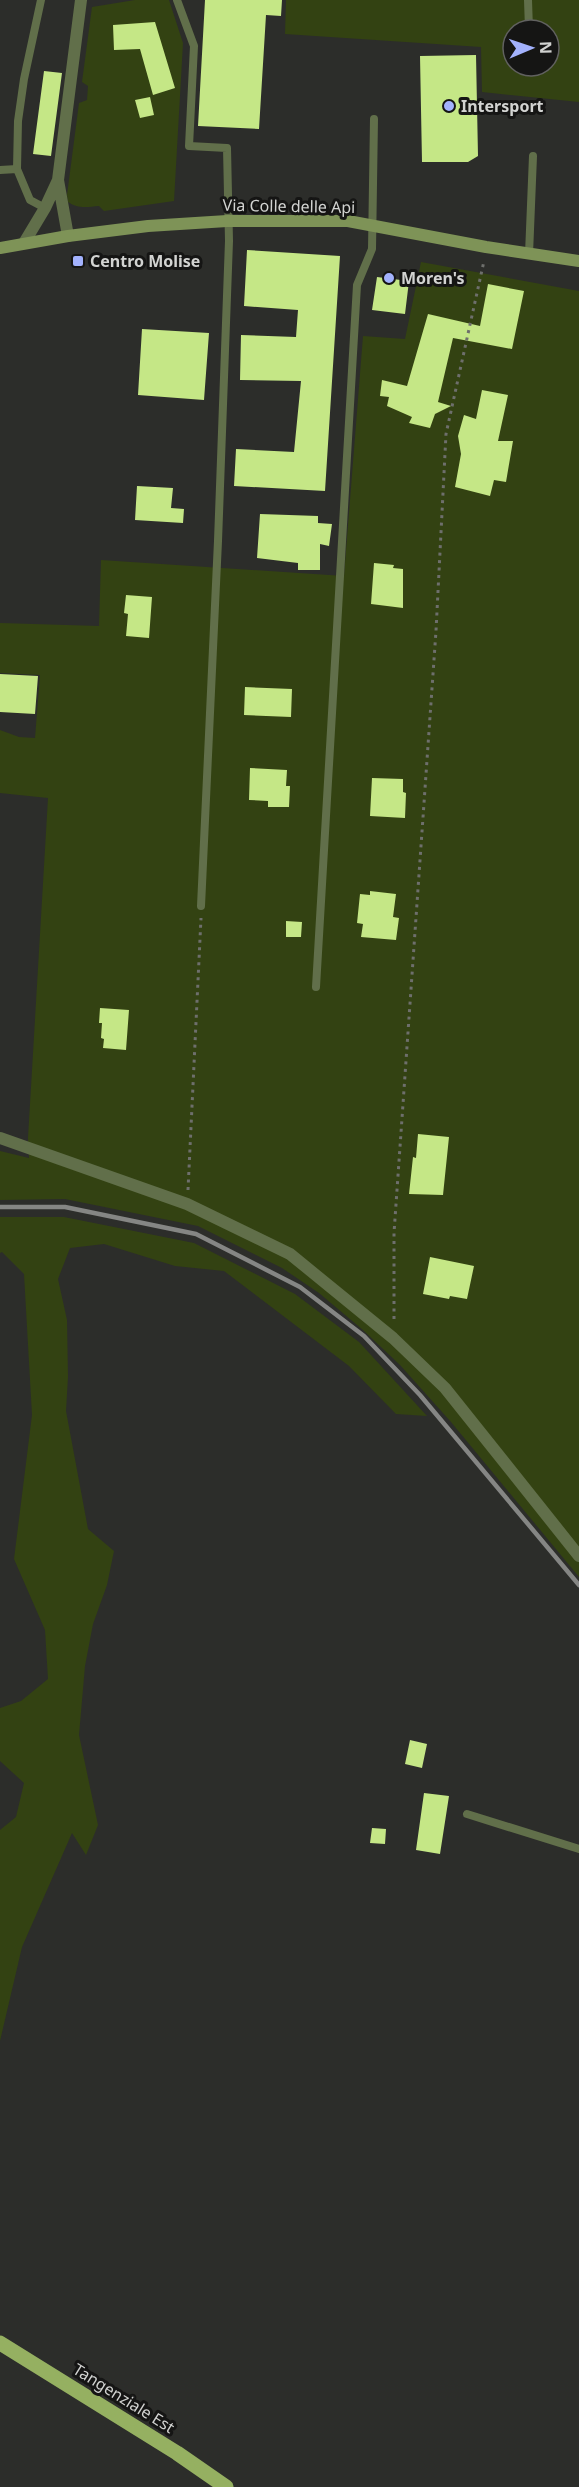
<svg xmlns="http://www.w3.org/2000/svg" width="579" height="2487" font-family="'Noto Sans',sans-serif">
	<style>
		.green { fill: #334212; fill-rule: evenodd }
		.building { fill: #c5e786 }
		.lines { fill: none; stroke-linecap: round; stroke-linejoin: round }
		.path { stroke: #6e6f6c; stroke-width: 3; stroke-dasharray: 3 4.5; stroke-linecap: butt }
		.service { stroke: #616f4a; stroke-width: 8 }
		.minor { stroke: #616f4a; stroke-width: 12 }
		.secondary { stroke: #7e9357; stroke-width: 12 }
		.primary { stroke: #95b061; stroke-width: 15 }
		.rail { stroke: #858684; stroke-width: 4.5 }
		.poi-dot { fill: #a3b2fd; stroke: #151514; stroke-width: 2 }
		.labels { text-anchor: middle; stroke-width: 6; stroke-linejoin: round; paint-order: stroke }
		.poi-label { font-size: 16px; font-weight: bold; fill: #d2d3d1; stroke: #151514; text-anchor: start }
		.street-label { font-size: 16px; fill: #d2d3d1; stroke: #151514 }
	</style>
	<rect width="100%" height="100%" fill="#2c2d2a"/>
	<path class="green" d="M135,0h34l14,43 -9,158 -70,10 -5,-5c-12,1 -21,3 -31,-4l-1,-7 12,-92 8,-3 1,-14 -6,-4 10,-75z
		M286,0h293v102l-97,-10 -1,-45 -196,-13zM513,30h36v36h-36z
		M421,262l158,29v1286l-128,-155 -51,-57 -37,-35 -44,-37 -37,-25 -84,-42 -133,-27 -65,1v-49l29,7 -1,-20 20,-340 -48,-5v-63l19,7 16,1 5,-63 -40,-2v-50l99,3 2,-66 243,16 19,-240 42,3z
		M0,1217h64l130,26 101,51 64,48 68,74 -31,-2 -47,-48 -125,-95 -49,-5 -71,-22 -34,4 -12,31 9,41 1,57 -2,34 22,118 26,22 -7,34 -14,39 -8,42 -6,69 19,90 -12,30 -14,-22 -50,114 -22,94v-211l16,-13 8,-34 -24,-22v-53l21,-7 27,-22 -3,-49 -31,-71 18,-144 -8,-141 -22,-22 -2,1z"/>
	<path class="building" d="M205,0h77l-1,16 -15,-1 -7,114 -61,-3z
		M155,22l20,66 -22,7 -13,-46 -26,1 -1,-25z
		M476,55l2,101 -10,6h-46l-2,-106z
		M44,71l18,2 -11,83 -18,-2z
		M150,97l4,18 -14,3 -5,-18z
		M247,250l93,6 -15,235 -91,-5 2,-37 58,3 7,-71 -61,-1 1,-45 55,2 2,-27 -54,-4z
		M377,277l32,4 -4,33 -33,-4z
		M488,284l36,7 -12,58 -59,-11 -15,64 13,4 -16,8 -5,14 -21,-5 3,-6 -25,-11 2,-9 -9,-1 2,-16 25,6 21,-72 52,12z
		M142,329l67,4 -5,67 -66,-5z
		M482,390l26,5 -10,46h15l-7,41 -12,-2 -4,16 -35,-9 6,-33 -3,-18 6,-21 12,4z
		M137,486l36,2 -2,20 13,1 -1,14 -48,-3z
		M260,514l58,2v7l14,1 -3,22 -9,-2v26h-22v-7l-41,-5z
		M374,563l20,2 -1,3 10,1v39l-32,-4z
		M126,595l26,2 -3,41 -23,-2 2,-22 -4,-1z
		M0,674l38,2 -3,38 -35,-2z
		M245,687l47,2 -1,28 -47,-2z
		M250,768l37,2 -1,16h4l-1,21h-21v-6l-19,-1z
		M372,778l31,1v13l3,1 -1,25 -35,-2z
		M370,891l26,3 -3,23 6,1 -3,22 -35,-3 2,-13 -6,-1 3,-29 10,1z
		M286,921l16,1 -1,15h-15z
		M100,1008l29,2 -3,40 -23,-2 1,-9 -3,-1 1,-15h-3z
		M418,1134l31,3 -6,58 -34,-1 4,-37 3,1z
		M430,1257l44,9 -7,33 -17,-3 -1,3 -26,-5z
		M410,1740l17,4 -5,24 -17,-4z
		M424,1793l25,3 -9,58 -24,-4z
		M372,1828l14,1 -1,15 -15,-1z"/>
	<g class="lines">
		<path class="path" d="M188,1190l13,-272
			M394,1319v-86l42,-602 10,-197 38,-173"/>
		<path class="service" d="M41,0l-17,79 -6,42 -1,48 13,31 15,8
			M177,0l17,46 -5,100 38,2 2,93 -11,300 -17,365
			M528,0l1,29
			M0,170l17,-1
			M529,254l4,-98
			M316,987l41,-702 15,-36 2,-130
			M467,1814l112,35"/>
		<path class="minor" d="M58,180l10,56
			M24,243l21,-35 13,-28 23,-180
			M0,1138l187,66 103,50 103,84 52,50 134,168"/>
		<path class="secondary" d="M0,248l68,-12 80,-10 79,-5h121l138,26 93,14"/>
		<path class="primary" d="M0,2343l177,110 49,34"/>
		<path class="rail" d="M0,1207h65l131,27 104,53 64,49 56,59 159,190"/>
	</g>
	<g class="poi-dot">
		<circle cx="449" cy="106" r="6"/>
		<rect x="72" y="255" width="12" height="12" rx="3"/>
		<circle cx="389" cy="278" r="6"/>
	</g>
	<g class="labels">
		<g class="poi-label">
			<text x="461" y="112">Intersport</text>
			<text x="90" y="267">Centro Molise</text>
			<text x="401" y="284">Moren's</text>
		</g>
		<g class="street-label">
			<text transform="translate(289 206) rotate(1)" y="6">Via Colle delle Api</text>
			<text transform="translate(124 2398) rotate(32)" y="6">Tangenziale Est</text>
		</g>
	</g>
	<g transform="translate(531 48) rotate(88)"><circle r="28" fill="#151514" stroke="#616160" stroke-width="1.5"/>
	<path d="M0-4.5L10 22L0 15L-10 22Z" fill="#a3b2fd"/>
	<text y="-9" font-size="16" font-weight="bold" text-anchor="middle" fill="#d2d3d1">N</text>
	</g>
</svg>
